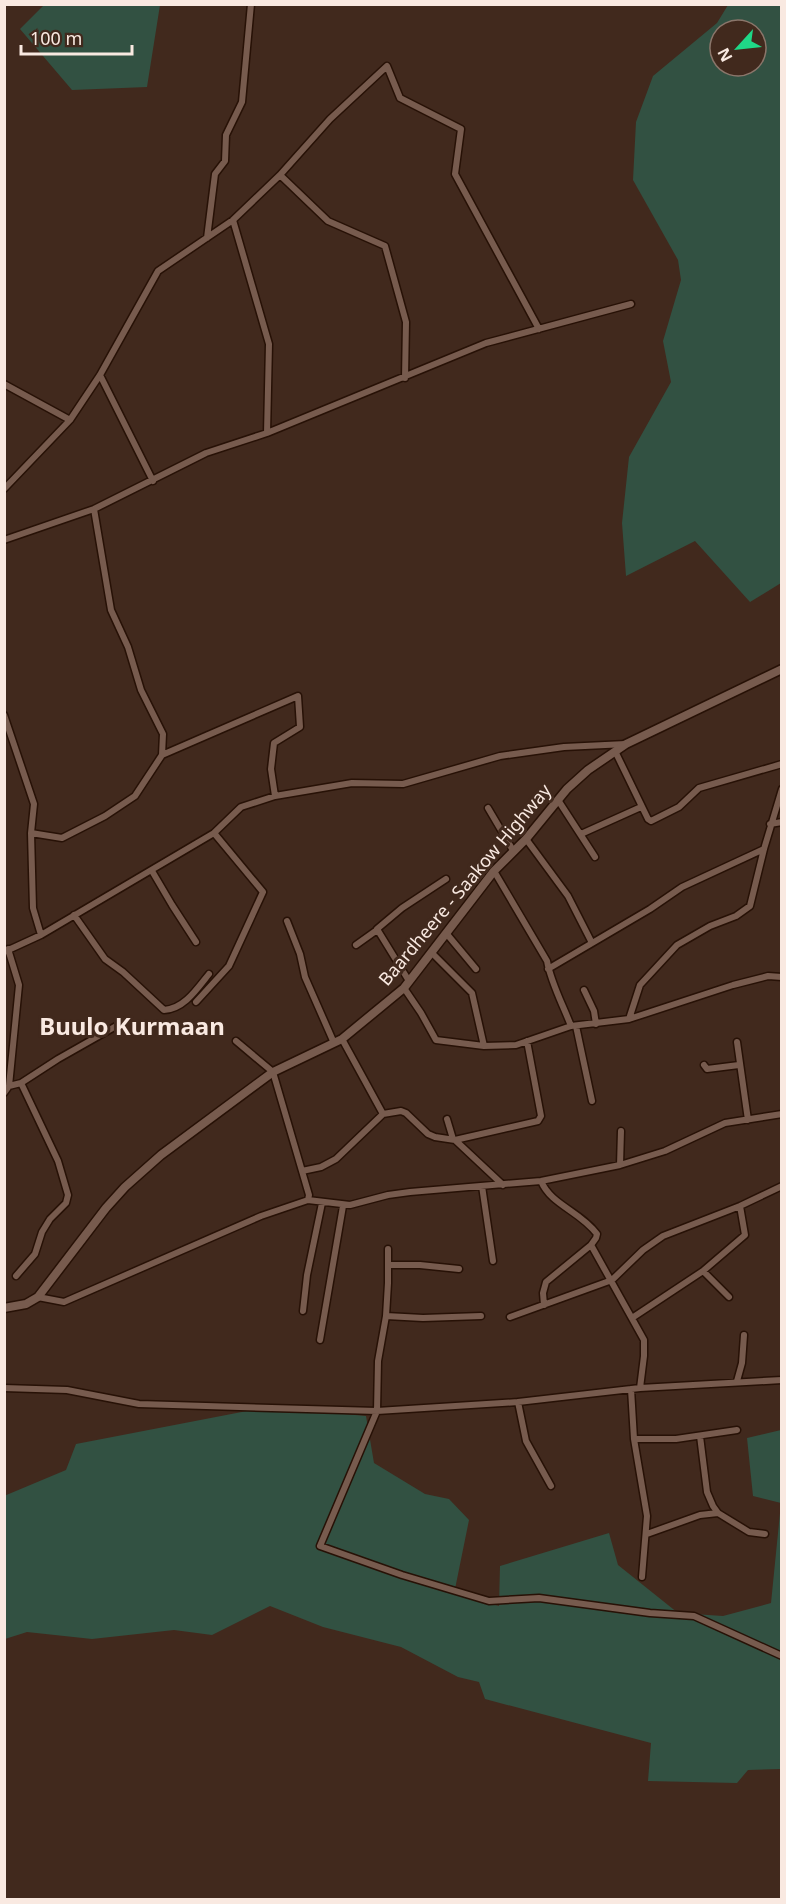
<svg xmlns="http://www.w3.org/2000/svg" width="786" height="1904" font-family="'Noto Sans',sans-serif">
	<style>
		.green { fill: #325142; fill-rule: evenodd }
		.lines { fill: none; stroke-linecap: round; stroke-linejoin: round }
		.street-casing { stroke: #271106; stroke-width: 9 }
		.secondary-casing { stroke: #271106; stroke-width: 11 }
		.street { stroke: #775b4e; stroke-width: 6 }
		.secondary { stroke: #775b4e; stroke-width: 8 }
		.labels { text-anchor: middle; stroke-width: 6; stroke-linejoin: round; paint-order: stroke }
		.street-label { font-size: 18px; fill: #f9e9e1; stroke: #41291d }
		.district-label { font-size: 24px; font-weight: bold; fill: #f9e9e1; stroke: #41291d }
	</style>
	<rect width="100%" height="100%" fill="#41291d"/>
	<path class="green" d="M44,5h116l-13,82 -75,3 -52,-61z
		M728,5h54l-1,578 -31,19 -55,-61 -69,35 -4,-53 7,-66 42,-75 -8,-41 18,-61 -3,-20 -45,-80 3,-58 17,-46 64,-53zM720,30h36v36h-36z
		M268,1407l98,9 8,47 51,31 24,5 20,21 -15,74 45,12 1,-40 109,-33 9,32 60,48 45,3 48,-13 10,-100 -28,-7 -6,-58 34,-8v339l-33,1 -11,13 -89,-2 3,-38 -166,-44 -6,-17 -21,-5 -57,-30 -78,-20 -53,-21 -58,29 -38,-5 -82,9 -65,-7 -22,7 -1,-143 62,-26 10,-26z"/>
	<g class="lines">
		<defs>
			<path id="street" d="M280,175l50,-56 57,-53 13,32 61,31 -6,45 84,155
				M233,220l36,124 -2,89
				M207,238l8,-64 10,-13 1,-26 16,-33 9,-98
				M100,375l53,106
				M4,384l66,36
				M4,489l66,-69 30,-45 58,-104 75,-51 47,-45 48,46 57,25 21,76 -1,56
				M94,509l17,101 17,37 13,43 22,44 -1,21
				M4,540l90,-31 112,-56 61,-20 219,-90 145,-39
				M4,715l30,89 -3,29 2,75 8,27
				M615,751l33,68 3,2 28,-14 20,-19 83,-24
				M558,800l37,57
				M488,808l26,44
				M770,824l12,-2
				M31,833l31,5 43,-22 30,-20 27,-41 136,-59 2,31 -26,16 -3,26 4,27
				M581,834l60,-27
				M526,839l42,57 24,47
				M152,871l20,34 24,37
				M494,871l53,90c4,22 16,44 24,65
				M74,915l31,44 18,13 41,38c20,-1 33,-21 45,-36
				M287,921l13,33 5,23 29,66
				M446,933l30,36
				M356,945l21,-15
				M4,952l37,-17 173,-102 27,-26 34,-11 77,-13 51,1 97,-28 64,-9 62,-3
				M432,953l40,40 12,53
				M548,969l102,-60 32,-22 82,-38
				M409,981l-32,-52 25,-21 44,-29
				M404,988l17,25 15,27 48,6 32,-1 55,-19 58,-7 104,-34 35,-9 14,1
				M584,990l10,21 2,13
				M196,1002l33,-36 34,-74 -49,-59
				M629,1019l11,-34 37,-40 33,-19 26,-10 14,-10 14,-57 18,-60
				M576,1026l16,75
				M342,1039l41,75
				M737,1042l11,78
				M704,1065l3,4 32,-4
				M9,1086l12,-3 37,-24 67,-38
				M4,1093l5,-7 10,-101 -11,-36
				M447,1119l6,20
				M455,1140l83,-19 3,-5 -14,-75
				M620,1165l1,-34
				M302,1171l19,-4 15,-8 47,-45 18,-3 5,2 22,21 7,3 20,3 48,45
				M541,1181c10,24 39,30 56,53l-1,4 -5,7 53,95v16l-4,32
				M482,1186l11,75
				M308,1200l42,5 38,-10 22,-3 131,-11 79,-16 45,-14 60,-28 57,-9
				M388,1249v34l-2,33 -8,45 -1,50 -57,135 82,29 87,26 50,-3 111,15 44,3 88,40
				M388,1265h32l39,4
				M703,1271l26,26
				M16,1276l19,-22 7,-22 8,-13 16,-16 2,-8 -10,-34 -37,-78
				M38,1297l26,5 197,-86 47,-16 1,-5 -36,-123 -37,-31
				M544,1305l-1,-12 3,-11 45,-37
				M303,1311l4,-36 15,-72
				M386,1316l37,2 58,-2
				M510,1317l102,-37 31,-30 20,-14 77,-30 42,-20
				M632,1318l71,-47 42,-36 -5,-29
				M320,1340l23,-134
				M737,1381l5,-18 2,-28
				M4,1388l63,2 72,14 238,7 141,-9 122,-14 142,-8
				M631,1389l3,50 13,77 -5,61
				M518,1402l8,39 25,45
				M700,1436l7,56 6,14 5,7 31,19 16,2
				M634,1439h42l61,-9
				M647,1534l53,-19 18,-2"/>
			<path id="secondary" d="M4,1308l22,-4 12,-7 68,-89 19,-21 36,-32 112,-83 69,-33 62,-51 90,-117 32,-32 41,-50 21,-19 38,-26 156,-75"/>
		</defs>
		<use href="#street" class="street-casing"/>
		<use href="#secondary" class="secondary-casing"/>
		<use href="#street" class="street"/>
		<use href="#secondary" class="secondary"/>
	</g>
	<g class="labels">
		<g class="street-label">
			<text transform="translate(465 885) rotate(-50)" y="6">Baardheere - Saakow Highway</text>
		</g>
		<g class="district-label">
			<text x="132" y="1035">Buulo Kurmaan</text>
		</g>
	</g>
	<rect width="786" height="1904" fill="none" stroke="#f9e9e1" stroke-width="12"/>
	<g transform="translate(738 48) rotate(243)"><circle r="28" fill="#41291d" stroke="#8b766b" stroke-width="1.5"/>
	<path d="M0-4.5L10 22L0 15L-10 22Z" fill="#1fd887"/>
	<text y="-9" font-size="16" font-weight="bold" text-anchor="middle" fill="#f9e9e1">N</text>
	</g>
	<path d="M21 45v9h111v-9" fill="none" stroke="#f9e9e1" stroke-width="3"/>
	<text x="30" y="45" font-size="18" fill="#f9e9e1" stroke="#41291d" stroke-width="4.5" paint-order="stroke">100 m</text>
</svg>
